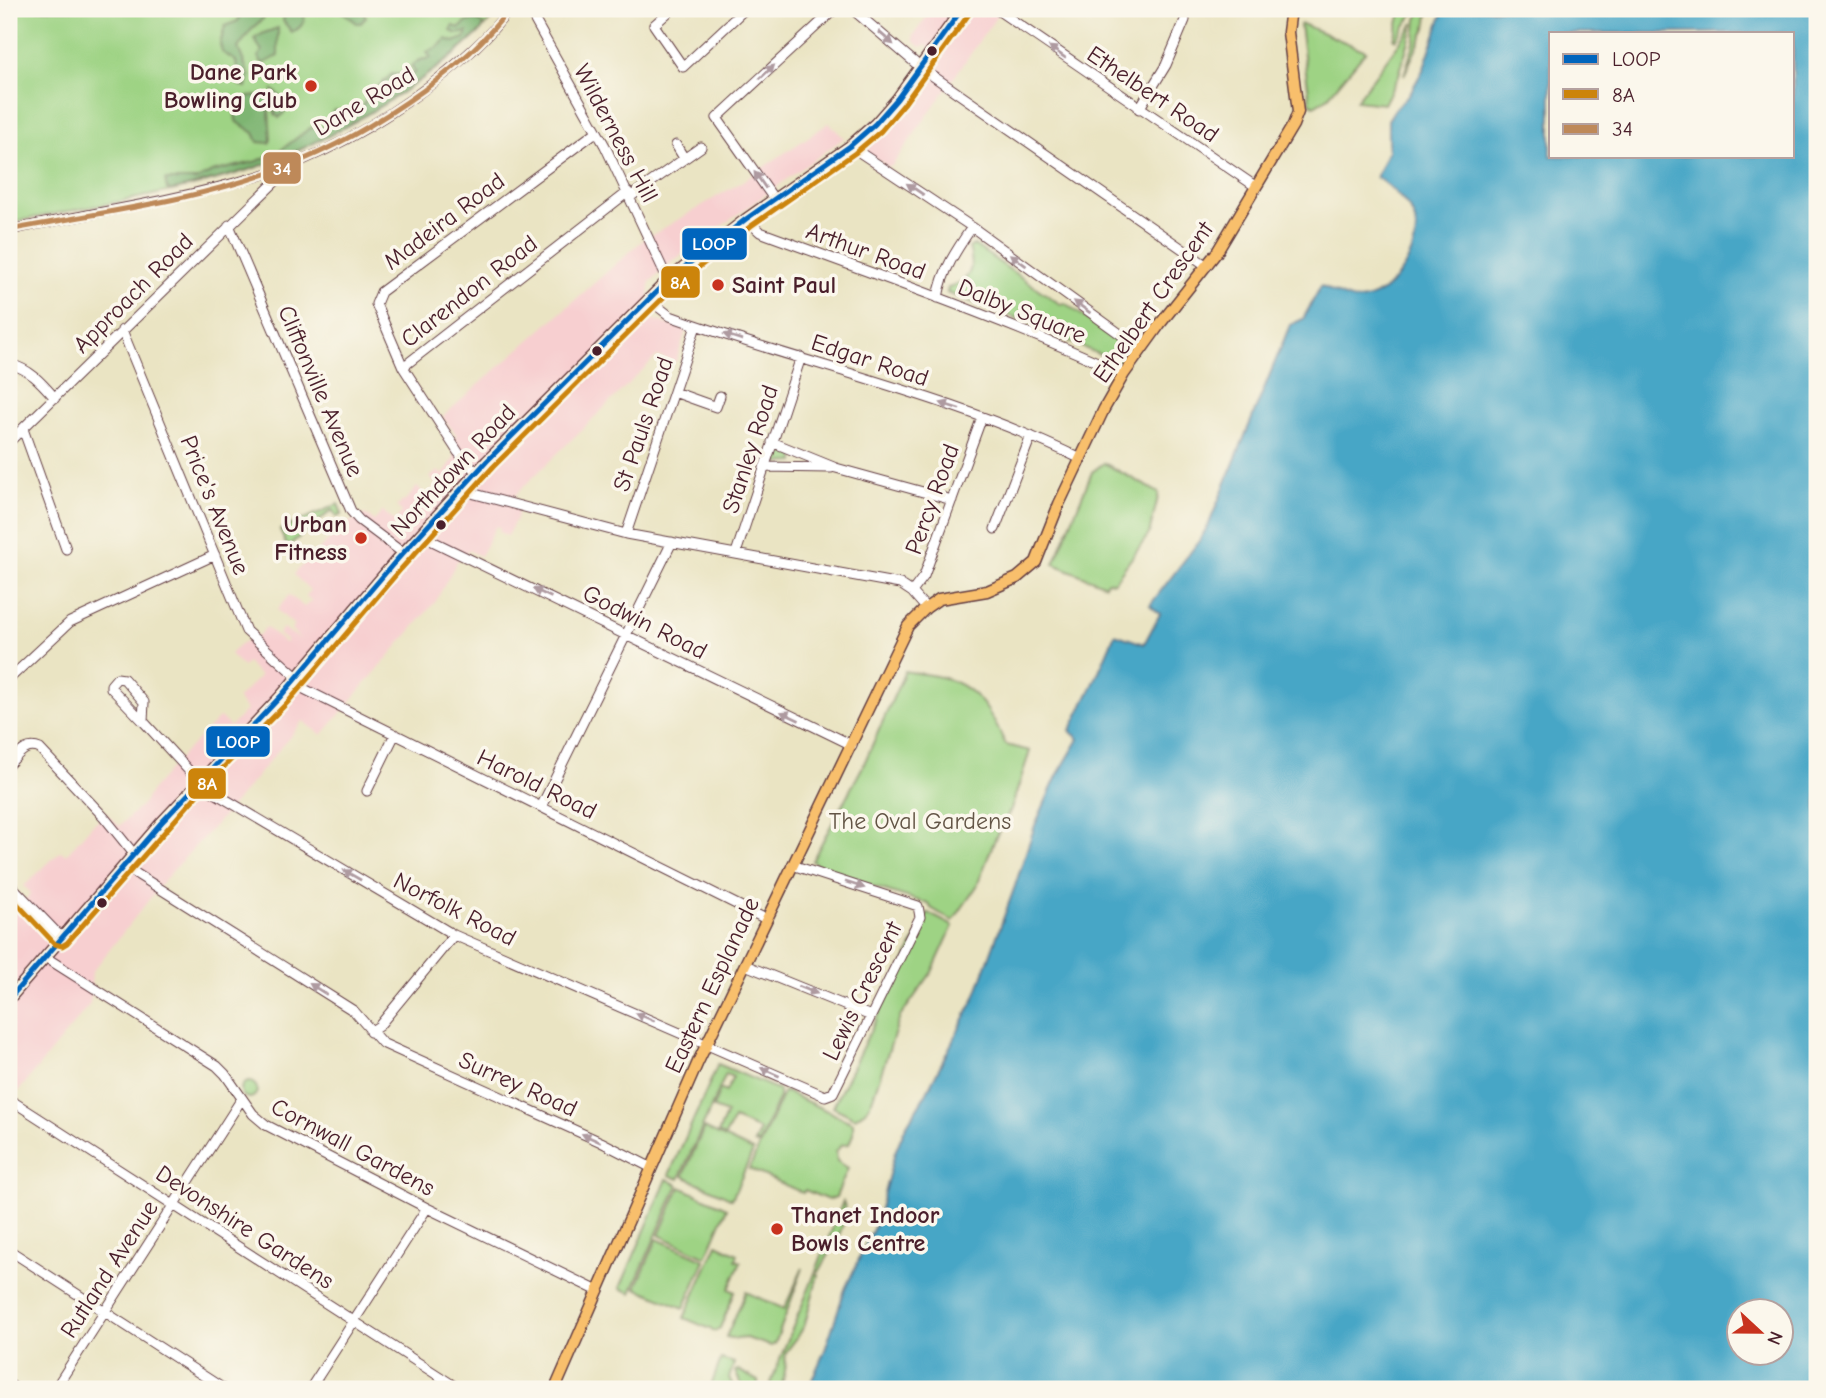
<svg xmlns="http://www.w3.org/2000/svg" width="1826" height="1398" font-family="'Comic Neue',sans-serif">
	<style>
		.built { fill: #f7cfd0 }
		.green { fill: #9ed384; stroke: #747958; stroke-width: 2 }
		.forest { fill: #7eb572; stroke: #646a4e; stroke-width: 2 }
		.water { fill: #47a6c6; stroke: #486278; stroke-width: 2; fill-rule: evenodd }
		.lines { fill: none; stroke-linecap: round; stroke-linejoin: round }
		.minor-casing { stroke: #623d42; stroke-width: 11 }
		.major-casing { stroke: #623d42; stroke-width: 13 }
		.minor { stroke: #fff; stroke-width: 9 }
		.major { stroke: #f8bf6c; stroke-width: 10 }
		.bus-1-casing { stroke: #fbf7ec; stroke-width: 10 }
		.bus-2-casing { stroke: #fbf7ec; stroke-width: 10 }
		.bus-3-casing { stroke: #fbf7ec; stroke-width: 10 }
		.bus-1 { stroke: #0065bd; stroke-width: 5 }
		.bus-2 { stroke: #cc840b; stroke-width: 5 }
		.bus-3 { stroke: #be8959; stroke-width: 5 }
		.oneway { fill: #ae9aa0 }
		.bus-dot { fill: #4a1f2b; stroke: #fbf7ec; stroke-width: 2.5 }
		.poi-dot { fill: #c8321e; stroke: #fbf7ec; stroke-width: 2.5 }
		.labels { text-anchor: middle; stroke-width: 7; stroke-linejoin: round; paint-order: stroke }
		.poi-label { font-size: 24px; font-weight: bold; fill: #4a1f2b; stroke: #fbf7ec; text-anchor: end }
		.street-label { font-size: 24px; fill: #4a1f2b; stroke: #fbf7ec }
		.park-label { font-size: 24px; fill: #635546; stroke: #fbf7ec }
		.line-badge { stroke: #fbf7ec; stroke-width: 2.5 }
		.badge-label { font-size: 19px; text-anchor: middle; font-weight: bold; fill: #fff }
	</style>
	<rect width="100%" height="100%" fill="#fbf7ec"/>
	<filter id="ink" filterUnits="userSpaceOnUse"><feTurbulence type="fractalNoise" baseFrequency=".0143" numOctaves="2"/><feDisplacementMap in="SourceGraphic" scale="14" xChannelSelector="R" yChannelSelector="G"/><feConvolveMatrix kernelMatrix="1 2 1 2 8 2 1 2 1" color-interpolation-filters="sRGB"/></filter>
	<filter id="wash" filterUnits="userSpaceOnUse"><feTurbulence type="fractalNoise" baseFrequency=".00686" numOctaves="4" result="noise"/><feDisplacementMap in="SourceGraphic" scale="28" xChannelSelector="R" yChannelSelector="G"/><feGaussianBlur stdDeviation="1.57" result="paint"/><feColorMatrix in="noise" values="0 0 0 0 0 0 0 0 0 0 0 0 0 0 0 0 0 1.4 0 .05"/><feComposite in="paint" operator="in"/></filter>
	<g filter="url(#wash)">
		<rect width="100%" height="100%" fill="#eae4c3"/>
		<path class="built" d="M932,9h70l-110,157 -4,1 -29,-20 15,-11 19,-21 43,-61 -10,-9 -5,2 -7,-5 -1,-6z
			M829,123l15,15 -171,123 -23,21 -2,36 38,12 -10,32 -19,-6 -142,139 3,20 -11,21 -8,-4 1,-4 -4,-2 -16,30 -12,-6 -12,13 -20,38 -114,134 -19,-14 -76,91 -61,66 -74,94 -2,32 -73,89 -8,-6v-131l3,-3 -3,-5v-29l22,-26 -7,-7 37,-35 5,4 27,-31 14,-10 12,12 23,-21 9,-14 33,-38 36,-36 10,10 16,-17 -9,-11 23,-23 -13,-13 -4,4 -13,-13 10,-10 20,-10 6,-7 19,16 2,-2 -9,-7 5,-6 17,11 -9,-10 3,-4 -17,-15 12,-15 15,12 8,-6 -6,-5 4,-6 -16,-15 3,-5 52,-48 16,-8 9,7 9,-10 11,10 8,-9 -6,-6 5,-2v-3l3,1 13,-15 10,8 9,-10 -6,-8 8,-6 5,4 11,-17 2,-24 -14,-17 200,-176 98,-58z"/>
		<path class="green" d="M9,9h490c-29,39 -69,65 -110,90 -37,23 -76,47 -117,62 -85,33 -175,43 -263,62z
			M1402,9h14l-20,31 -2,-1z
			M1422,9h7l-3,19 -22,47 11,-35 2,-21z
			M1414,23l-15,52 -15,29 -28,-3z
			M1302,24l64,27 -39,47 -13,8 -4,-4 -10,-77z
			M974,245l86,59 5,-1 65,47 -9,14 -71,-31 -3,-4 -100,-36 1,-5c20,-5 28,-20 21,-40z
			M778,449l17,7v6l-21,1z
			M1104,463l55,30 -10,41 -35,48 -7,-1 -2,4 -51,-21 38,-92z
			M338,504l4,10 -5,3 -5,-7 -45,37 -7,-17z
			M905,671c13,3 26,3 39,7 35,10 48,37 62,67l24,6 -19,58 -16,30 -18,47 -24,35 -22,-13 -2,-4 -99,-31 -18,-12 51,-95z
			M928,913l25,13 -21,46 -32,45 -28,83 -7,11 -10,7 -22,-11z
			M718,1064l61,26v7l-21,48 -4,-2 6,-13 -26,-11 -9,17 -7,-3 9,-20 -14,-5 7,-19 6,3 7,-15 -7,-3 -47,105 -10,-4z
			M241 1090a8 8 0 1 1 16 0a8 8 0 1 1-16 0Z
			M784,1091l69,32v11l-4,10 -8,1 -5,7 1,9 11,7 -12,29 -8,3 -23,-10 -2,3 -54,-24z
			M704,1128l49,23 -21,48 -49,-23z
			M667,1179l11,6 -47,108 -11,-5z
			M680,1187l47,21 -21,49 -47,-22z
			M843,1201c9,20 -14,52 -24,71l-3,-1z
			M657,1239l48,21 -21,48 -48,-20z
			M717,1244l21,10 -2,6 5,2 -12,27 6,3 -15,36 -5,3 -31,-13z
			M803,1268l-28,76 -4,2 -25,-8 -9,1 -11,-2 20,-45 38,17z
			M815,1273l3,2c-4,15 -8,30 -12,45 -2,12 -15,24 -21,34 2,13 0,23 -5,35h-11c13,-39 31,-77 46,-116z
			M721,1359l13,4 -5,15 6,11h-25z
			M738,1370l20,11v8h-15l-8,-18z"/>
		<path class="forest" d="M242,9l18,1 4,8c-15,12 -15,16 -26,30l12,29 -4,10 -7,-2 -3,-24 -14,-9 -2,-8 5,-18 13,-5z
			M285,9h20c0,11 -1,18 -13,23l-9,-11z
			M339,9h24l3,8 -5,6h-4z
			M477,20l7,5 -3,6c-56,52 -136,101 -207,130 -33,13 -69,21 -103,30l-4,-2 -2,-9h32l15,-8 46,-11 23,-11 29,-22 18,-1 1,-9 5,-8 16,3 8,-1 12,-18 22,-20 19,1 4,-3 -4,-6 9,-6 11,-2 -4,-6 11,-5 8,-8 8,3 11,-4 2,-6 -10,2 -6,-3 2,-5 7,2 7,-6z
			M278,28v28l-15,8 -5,-7 4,-6 -8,-12 10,-6z
			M273,90l6,5 7,15 -7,8 -4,-4z
			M268,95l3,45 -2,3 -11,-1 -4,-9 -18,-12 -1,-10 10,-5 3,-10z"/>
		<path class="water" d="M1444,9h373v1380h-1009l17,-39 20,-61 31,-66 19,-71 10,-24 22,-36 48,-95 40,-111 20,-61 22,-49 22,-37 -9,-8 23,-46 22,-51 29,10 16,-30 -10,-9 49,-64 10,-17 81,-199 13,-6 18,-33c10,4 24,13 35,14 33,1 66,-48 59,-79 -4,-17 -26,-35 -39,-44l12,-26v-31l7,-11 15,-16 13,-23zM1551,33h242v123h-242zM1738,1310h42v42h-42z"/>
	</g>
	<g filter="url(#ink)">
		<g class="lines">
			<defs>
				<path id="minor" d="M523,9l10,8 72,129 63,134
					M672,9l-18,16 29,42 62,-58
					M852,9l68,58 287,199
					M996,9l259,177
					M1139,109l27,-44 19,-45
					M676,145l8,13
					M850,146l122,81 169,122
					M630,197l71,-50
					M774,199l-57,-81 118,-109
					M746,219l14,13c122,45 246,88 364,142
					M229,225l122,286 8,9 44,33
					M9,230c83,-17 168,-29 250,-54 62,-19 123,-54 174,-93 28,-22 56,-45 76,-74
					M938,298c4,-27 19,-49 34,-71
					M648,299l22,17c136,49 281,79 411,143
					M122,330l124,301 51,46
					M9,364c21,5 32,18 46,34
					M403,367l225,-175
					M674,392l42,15 4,-11
					M23,429l43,120
					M9,442l270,-264 -1,-9
					M772,442l64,26 116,32
					M764,467l67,1
					M477,473l-19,-21 -55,-85 -27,-63 5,-12 215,-160
					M463,488l12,6 151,40 274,50 12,8 14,16
					M995,529l36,-93
					M626,534l70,-208
					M420,535l432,210
					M736,553l65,-196
					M912,592l12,-16 58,-159
					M117,678l7,1 20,23 -1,19 -32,-33v-3z
					M9,679l61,-57 145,-67
					M292,683l474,236
					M143,721l60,65 251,149 371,161 8,-3 87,-176 -2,-11 -126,-41
					M9,764c10,-10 17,-21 31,-15l64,68 30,37
					M367,791l27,-55
					M541,807l131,-265
					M124,866l230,145 28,32 219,99 51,26
					M9,883l52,54
					M45,957l172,109 8,8 28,40 13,11 161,83 171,83
					M745,965l126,51
					M370,1032l9,-6 75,-91
					M9,1099l450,290
					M9,1250l215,139
					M9,1384l7,5
					M55,1389l186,-289
					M310,1389l117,-181"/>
				<path id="major" d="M9,999l152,-176 120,-127 113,-133 93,-102 181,-181 78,-61 104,-73 25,-22 22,-25 65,-90
					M555,1389l143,-327 210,-436 18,-18 13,-9 48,-8 30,-13 19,-16 23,-58 45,-95 20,-35 36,-50 57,-72 76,-127 5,-13 -10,-80 3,-23"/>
			</defs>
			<use href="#minor" class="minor-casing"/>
			<use href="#major" class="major-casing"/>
			<use href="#minor" class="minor"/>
			<use href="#major" class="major"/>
			<defs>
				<path id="bus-1" d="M9,999l152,-176 120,-127 113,-133 93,-102 181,-181 78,-61 104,-73 25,-22 22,-25 65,-90"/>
				<path id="bus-2" d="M9,895l46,49 7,2 5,-3 138,-157 83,-84 113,-133 92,-102 181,-180 77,-61 104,-73 26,-22 23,-27 65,-90"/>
				<path id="bus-3" d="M9,230c92,-18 188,-29 276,-63 50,-19 96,-46 139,-77 32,-24 62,-49 85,-81"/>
			</defs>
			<use href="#bus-1" class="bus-1-casing"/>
			<use href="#bus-2" class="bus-2-casing"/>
			<use href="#bus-3" class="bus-3-casing"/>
			<use href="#bus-1" class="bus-1"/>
			<use href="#bus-2" class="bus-2"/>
			<use href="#bus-3" class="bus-3"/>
		</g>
		<defs><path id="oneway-solid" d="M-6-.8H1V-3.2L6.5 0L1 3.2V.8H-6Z" transform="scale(1.75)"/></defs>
		<g class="oneway">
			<use href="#oneway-solid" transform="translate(886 38) rotate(41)"/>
			<use href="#oneway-solid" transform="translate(1057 52) rotate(-145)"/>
			<use href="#oneway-solid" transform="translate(767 72) rotate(-43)"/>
			<use href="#oneway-solid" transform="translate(760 180) rotate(-125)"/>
			<use href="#oneway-solid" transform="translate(915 189) rotate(-146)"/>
			<use href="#oneway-solid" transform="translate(1018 260) rotate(-144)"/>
			<use href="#oneway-solid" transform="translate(1082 307) rotate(-144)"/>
			<use href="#oneway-solid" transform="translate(733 337) rotate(-163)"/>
			<use href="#oneway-solid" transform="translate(950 406) rotate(-162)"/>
			<use href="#oneway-solid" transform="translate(542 593) rotate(-154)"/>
			<use href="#oneway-solid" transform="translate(790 716) rotate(-155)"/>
			<use href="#oneway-solid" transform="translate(352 875) rotate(-150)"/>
			<use href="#oneway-solid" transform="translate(855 885) rotate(18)"/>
			<use href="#oneway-solid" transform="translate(318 989) rotate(-148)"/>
			<use href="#oneway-solid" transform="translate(808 990) rotate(22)"/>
			<use href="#oneway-solid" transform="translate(645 1017) rotate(-157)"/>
			<use href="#oneway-solid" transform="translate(770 1072) rotate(-156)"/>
			<use href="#oneway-solid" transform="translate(591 1138) rotate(-156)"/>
		</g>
	</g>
	<g class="bus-dot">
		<circle cx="932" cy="51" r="6"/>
		<circle cx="597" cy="351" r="6"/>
		<circle cx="441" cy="525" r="6"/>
		<circle cx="102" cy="903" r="6"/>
	</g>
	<g class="poi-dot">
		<circle cx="311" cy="86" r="7"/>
		<circle cx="718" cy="285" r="7"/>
		<circle cx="361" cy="538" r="7"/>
		<circle cx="777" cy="1229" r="7"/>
	</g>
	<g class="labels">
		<g class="poi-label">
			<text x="297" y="80">Dane Park<tspan x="297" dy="28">Bowling Club</tspan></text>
			<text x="732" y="293" text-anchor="start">Saint Paul</text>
			<text x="347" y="532">Urban<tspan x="347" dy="28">Fitness</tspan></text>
			<text x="791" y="1223" text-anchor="start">Thanet Indoor<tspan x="791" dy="28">Bowls Centre</tspan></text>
		</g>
		<g class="street-label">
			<text transform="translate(1153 94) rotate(34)" y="8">Ethelbert Road</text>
			<text transform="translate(364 101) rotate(-31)" y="8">Dane Road</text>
			<text transform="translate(616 133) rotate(62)" y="8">Wilderness Hill</text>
			<text transform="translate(444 221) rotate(-37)" y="8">Madeira Road</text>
			<text transform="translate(866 251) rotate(20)" y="8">Arthur Road</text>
			<text transform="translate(469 291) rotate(-38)" y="8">Clarendon Road</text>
			<text transform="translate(133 293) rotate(-45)" y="8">Approach Road</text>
			<text transform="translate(1153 302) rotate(-55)" y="8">Ethelbert Crescent</text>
			<text transform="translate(1022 311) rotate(22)" y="8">Dalby Square</text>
			<text transform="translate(870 360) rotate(18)" y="8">Edgar Road</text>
			<text transform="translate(321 391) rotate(67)" y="8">Cliftonville Avenue</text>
			<text transform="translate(643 424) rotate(-71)" y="8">St Pauls Road</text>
			<text transform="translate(750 449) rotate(-72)" y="8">Stanley Road</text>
			<text transform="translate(453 470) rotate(-47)" y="8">Northdown Road</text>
			<text transform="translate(932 499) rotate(-70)" y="8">Percy Road</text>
			<text transform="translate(215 505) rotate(68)" y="8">Price's Avenue</text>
			<text transform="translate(645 622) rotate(27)" y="8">Godwin Road</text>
			<text transform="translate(537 784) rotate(26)" y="8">Harold Road</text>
			<text transform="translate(455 909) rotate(27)" y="8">Norfolk Road</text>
			<text transform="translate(712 985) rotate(-65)" y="8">Eastern Esplanade</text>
			<text transform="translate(862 991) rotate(-64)" y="8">Lewis Crescent</text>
			<text transform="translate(518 1084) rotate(24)" y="8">Surrey Road</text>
			<text transform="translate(353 1147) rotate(28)" y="8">Cornwall Gardens</text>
			<text transform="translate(245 1227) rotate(33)" y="8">Devonshire Gardens</text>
			<text transform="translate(109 1269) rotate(-57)" y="8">Rutland Avenue</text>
		</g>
		<g class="park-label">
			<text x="920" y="829">The Oval Gardens</text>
		</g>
	</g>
	<g class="line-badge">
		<rect x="262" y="151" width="40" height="34" rx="7" fill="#be8959"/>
		<rect x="681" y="227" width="67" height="34" rx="7" fill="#0065bd"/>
		<rect x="660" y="265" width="41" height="34" rx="7" fill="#cc840b"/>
		<rect x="205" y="725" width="66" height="33" rx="7" fill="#0065bd"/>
		<rect x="187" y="767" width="40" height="33" rx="7" fill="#cc840b"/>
	</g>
	<g class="badge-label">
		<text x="282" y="175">34</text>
		<text x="714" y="250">LOOP</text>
		<text x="680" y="289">8A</text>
		<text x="238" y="748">LOOP</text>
		<text x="207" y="790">8A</text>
	</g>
	<rect width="1826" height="1398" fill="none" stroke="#fbf7ec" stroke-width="35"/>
	<rect x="1549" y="32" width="245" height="126" fill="#fbf7ec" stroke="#b4a19f" stroke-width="2"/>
	<rect x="1563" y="54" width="35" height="10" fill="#0065bd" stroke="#b4a19f" stroke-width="2"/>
	<text x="1612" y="66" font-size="21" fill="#4a1f2b">LOOP</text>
	<rect x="1563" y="89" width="35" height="10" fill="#cc840b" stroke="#b4a19f" stroke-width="2"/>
	<text x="1612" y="102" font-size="21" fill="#4a1f2b">8A</text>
	<rect x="1563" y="124" width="35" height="10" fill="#be8959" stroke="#b4a19f" stroke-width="2"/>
	<text x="1612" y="136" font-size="21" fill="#4a1f2b">34</text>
	<g transform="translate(1760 1332) rotate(112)"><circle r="33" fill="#fbf7ec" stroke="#b4a19f" stroke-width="2"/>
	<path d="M0-5L12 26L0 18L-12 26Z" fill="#c8321e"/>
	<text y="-10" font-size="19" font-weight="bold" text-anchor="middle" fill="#4a1f2b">N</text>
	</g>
</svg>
